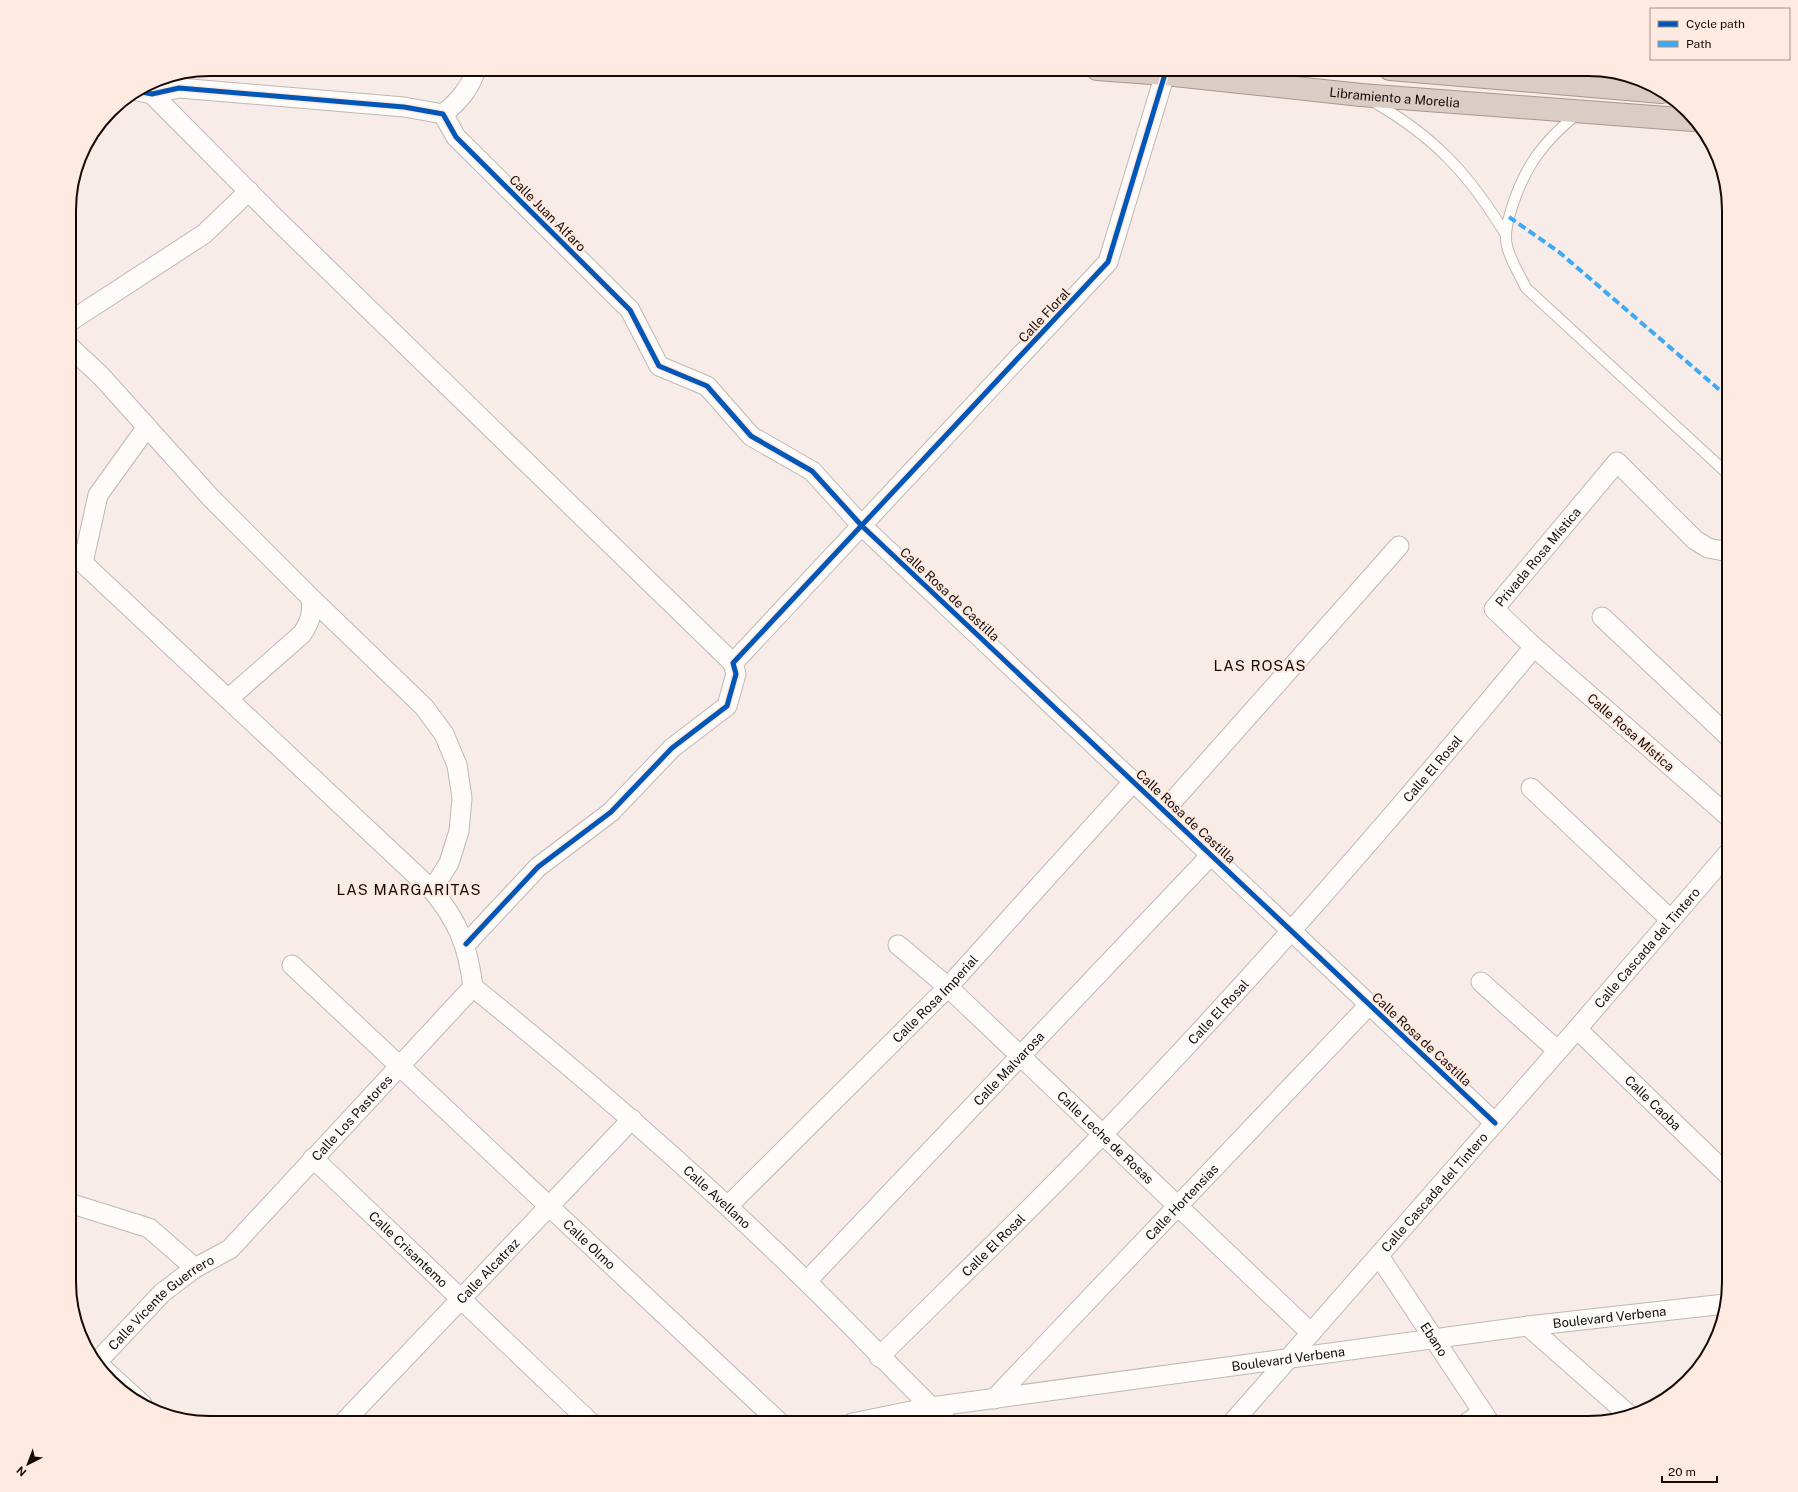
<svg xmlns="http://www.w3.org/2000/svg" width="1798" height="1492" font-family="'Public Sans',sans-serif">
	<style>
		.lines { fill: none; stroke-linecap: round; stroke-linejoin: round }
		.lane-casing { stroke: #c1b7b2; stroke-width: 12 }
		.street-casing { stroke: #c1b7b2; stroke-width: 21 }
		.highway-casing { stroke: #a8978d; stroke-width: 24 }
		.lane { stroke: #fefcfb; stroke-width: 10 }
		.street { stroke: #fefcfb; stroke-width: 19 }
		.highway { stroke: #dacdc6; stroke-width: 22 }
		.quiet { stroke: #3fa9f5; stroke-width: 4; stroke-dasharray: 8 4; stroke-linecap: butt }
		.cycleway-casing { stroke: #feeae0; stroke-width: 8 }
		.cycleway { stroke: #0057b8; stroke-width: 5 }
		.labels { text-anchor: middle; stroke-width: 4; stroke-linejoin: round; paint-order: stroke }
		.street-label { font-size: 13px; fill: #150b06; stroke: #feeae0 }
		.quarter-label { font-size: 15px; letter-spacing: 1px; fill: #150b06; stroke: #feeae0 }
		.rim { fill: none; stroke: #150b06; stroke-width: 2 }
	</style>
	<rect width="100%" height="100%" fill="#f7ece7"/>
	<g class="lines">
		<defs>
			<path id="lane" d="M1372,101c63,36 97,73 134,134
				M1577,114c-33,27 -52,52 -65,93 -4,13 -8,27 -5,39 3,14 13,29 19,42l203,187"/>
			<g id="street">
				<path d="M137,91l15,3 27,-6 225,19 39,7 13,23 174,173 29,56 48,20 44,50 61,35 50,55 633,597"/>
				<path d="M152,94l122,123 459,446"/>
				<path d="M443,114c15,-12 27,-25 33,-45"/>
				<path d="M69,322l135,-88 45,-43"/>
				<path d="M69,346l32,30 110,122 100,100 113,109 20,27 13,31 5,33 -3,33 -10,32 -17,27"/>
				<path d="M69,550l363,340c26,31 36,56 41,97"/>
				<path d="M83,563l15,-68 49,-68"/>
				<path d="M1602,617l127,120"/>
				<path d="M228,699l74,-65c8,-12 11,-21 9,-36"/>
				<path d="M1531,788l140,132"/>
				<path d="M1164,811l235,-265"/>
				<path id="s1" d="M1729,817l-195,-170 -40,-38 123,-147 78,78 13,8 21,4"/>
				<path d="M466,944l72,-77 73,-55 61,-64 55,-42 9,-32 -3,-11 375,-401 57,-188"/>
				<path id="s2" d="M898,945l50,42 363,346"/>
				<path id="s3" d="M292,965l488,458"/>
				<path d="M1481,982l77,69"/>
				<path id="s4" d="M473,987c115,93 227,190 333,294 48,46 93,96 142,142"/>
				<path id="s5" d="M1577,1029l152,147"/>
				<path id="s6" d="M313,1158l278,265"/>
				<path d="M69,1203l80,25 46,40"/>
				<path id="s7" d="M728,1206l220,-219 185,-205"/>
				<path id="s8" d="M1379,1256l111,167"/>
				<path id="s9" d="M807,1281l404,-426"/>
				<path d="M1528,1326l101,89"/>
				<path id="s10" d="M879,1357c75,-74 151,-147 224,-223 151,-156 293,-320 431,-487"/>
				<path id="s11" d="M97,1362l65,-69 33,-25 35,-19 243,-262"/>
				<path d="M98,1364l44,40"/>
				<path id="s12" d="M994,1399l376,-395"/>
				<path id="s13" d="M343,1423l289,-304"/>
				<path id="s14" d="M852,1423l79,-16 597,-81 197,-22"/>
				<path id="s15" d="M1232,1423l345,-394 152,-177"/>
				<path d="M1467,1423l16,-11"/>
			</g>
			<g id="highway">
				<path id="s16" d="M1097,69l68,5 196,21 332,25"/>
				<path d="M1390,69l272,23"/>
			</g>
		</defs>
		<use href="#lane" class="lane-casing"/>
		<use href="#street" class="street-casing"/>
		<use href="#highway" class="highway-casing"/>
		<use href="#lane" class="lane"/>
		<use href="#street" class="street"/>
		<use href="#highway" class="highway"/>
		<path class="quiet" d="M1509,217l50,35 170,146"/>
		<defs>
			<path id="cycleway" d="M137,91l15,3 27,-6 225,19 39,7 13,23 174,173 29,56 48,20 44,50 61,35 50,55 633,597
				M466,944l72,-77 73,-55 61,-64 55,-42 9,-32 -3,-11 375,-401 57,-188"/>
		</defs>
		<use href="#cycleway" class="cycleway-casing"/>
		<use href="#cycleway" class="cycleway"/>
	</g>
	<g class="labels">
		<g class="street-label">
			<text dy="5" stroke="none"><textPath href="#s16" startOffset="299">Libramiento a Morelia</textPath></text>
			<text transform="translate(548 213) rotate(45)" y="5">Calle Juan Alfaro</text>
			<text transform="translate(1044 315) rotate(-47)" y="5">Calle Floral</text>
			<text dy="5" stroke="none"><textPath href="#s1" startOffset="382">Privada Rosa Mística</textPath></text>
			<text transform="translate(950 594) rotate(43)" y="5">Calle Rosa de Castilla</text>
			<text transform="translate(1631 732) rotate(41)" y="5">Calle Rosa Mística</text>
			<text dy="5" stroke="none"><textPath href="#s10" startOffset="808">Calle El Rosal</textPath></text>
			<text transform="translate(1186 816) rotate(43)" y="5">Calle Rosa de Castilla</text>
			<text dy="5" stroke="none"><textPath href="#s15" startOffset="631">Calle Cascada del Tintero</textPath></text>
			<text dy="5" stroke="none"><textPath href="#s7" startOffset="293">Calle Rosa Imperial</textPath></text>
			<text dy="5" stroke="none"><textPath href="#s10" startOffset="484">Calle El Rosal</textPath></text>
			<text transform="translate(1422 1039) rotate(43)" y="5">Calle Rosa de Castilla</text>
			<text dy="5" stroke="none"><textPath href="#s9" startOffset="293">Calle Malvarosa</textPath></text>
			<text dy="5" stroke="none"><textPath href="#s5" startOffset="106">Calle Caoba</textPath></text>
			<text dy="5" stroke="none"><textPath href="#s11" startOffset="355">Calle Los Pastores</textPath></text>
			<text dy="5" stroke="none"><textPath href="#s2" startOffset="283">Calle Leche de Rosas</textPath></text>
			<text dy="5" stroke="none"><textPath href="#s15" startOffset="307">Calle Cascada del Tintero</textPath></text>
			<text dy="5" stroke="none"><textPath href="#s4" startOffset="322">Calle Avellano</textPath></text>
			<text dy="5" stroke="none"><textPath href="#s12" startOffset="272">Calle Hortensias</textPath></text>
			<text dy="5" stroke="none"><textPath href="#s3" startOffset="408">Calle Olmo</textPath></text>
			<text dy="5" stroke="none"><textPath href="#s10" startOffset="160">Calle El Rosal</textPath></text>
			<text dy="5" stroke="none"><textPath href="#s6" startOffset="132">Calle Crisantemo</textPath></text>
			<text dy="5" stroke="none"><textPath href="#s13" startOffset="210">Calle Alcatraz</textPath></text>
			<text dy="5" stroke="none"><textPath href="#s11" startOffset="88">Calle Vicente Guerrero</textPath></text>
			<text dy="5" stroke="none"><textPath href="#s14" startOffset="765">Boulevard Verbena</textPath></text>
			<text dy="5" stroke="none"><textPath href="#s8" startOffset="100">Ebano</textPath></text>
			<text dy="5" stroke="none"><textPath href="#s14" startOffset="441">Boulevard Verbena</textPath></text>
		</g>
		<g class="quarter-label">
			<text x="1260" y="671">LAS ROSAS</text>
			<text x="409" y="895">LAS MARGARITAS</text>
		</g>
	</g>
	<path d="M0 0H1798V1492H0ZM210 76H1588A134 134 0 0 1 1722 210V1282A134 134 0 0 1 1588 1416H210A134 134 0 0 1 76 1282V210A134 134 0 0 1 210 76Z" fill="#feeae0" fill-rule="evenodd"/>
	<path class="rim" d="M210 76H1588A134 134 0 0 1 1722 210V1282A134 134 0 0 1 1588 1416H210A134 134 0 0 1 76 1282V210A134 134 0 0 1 210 76Z"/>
	<rect x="1650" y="8" width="140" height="52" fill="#feeae0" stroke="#a19189"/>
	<rect x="1658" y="21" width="20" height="6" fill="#0057b8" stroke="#a19189"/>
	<text x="1686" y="28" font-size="12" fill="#150b06">Cycle path</text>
	<rect x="1658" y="41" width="20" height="6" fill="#3fa9f5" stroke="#a19189"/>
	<text x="1686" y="48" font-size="12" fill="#150b06">Path</text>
	<g transform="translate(28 1464) rotate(222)" stroke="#feeae0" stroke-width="3" paint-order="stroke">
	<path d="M0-3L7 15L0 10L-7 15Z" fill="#150b06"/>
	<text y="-6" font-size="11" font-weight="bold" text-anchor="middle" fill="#150b06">N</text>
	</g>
	<path d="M1662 1476v6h55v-6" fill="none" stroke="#150b06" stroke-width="2"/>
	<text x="1668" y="1476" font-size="12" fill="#150b06" stroke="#feeae0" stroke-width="3" paint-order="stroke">20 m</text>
</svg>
